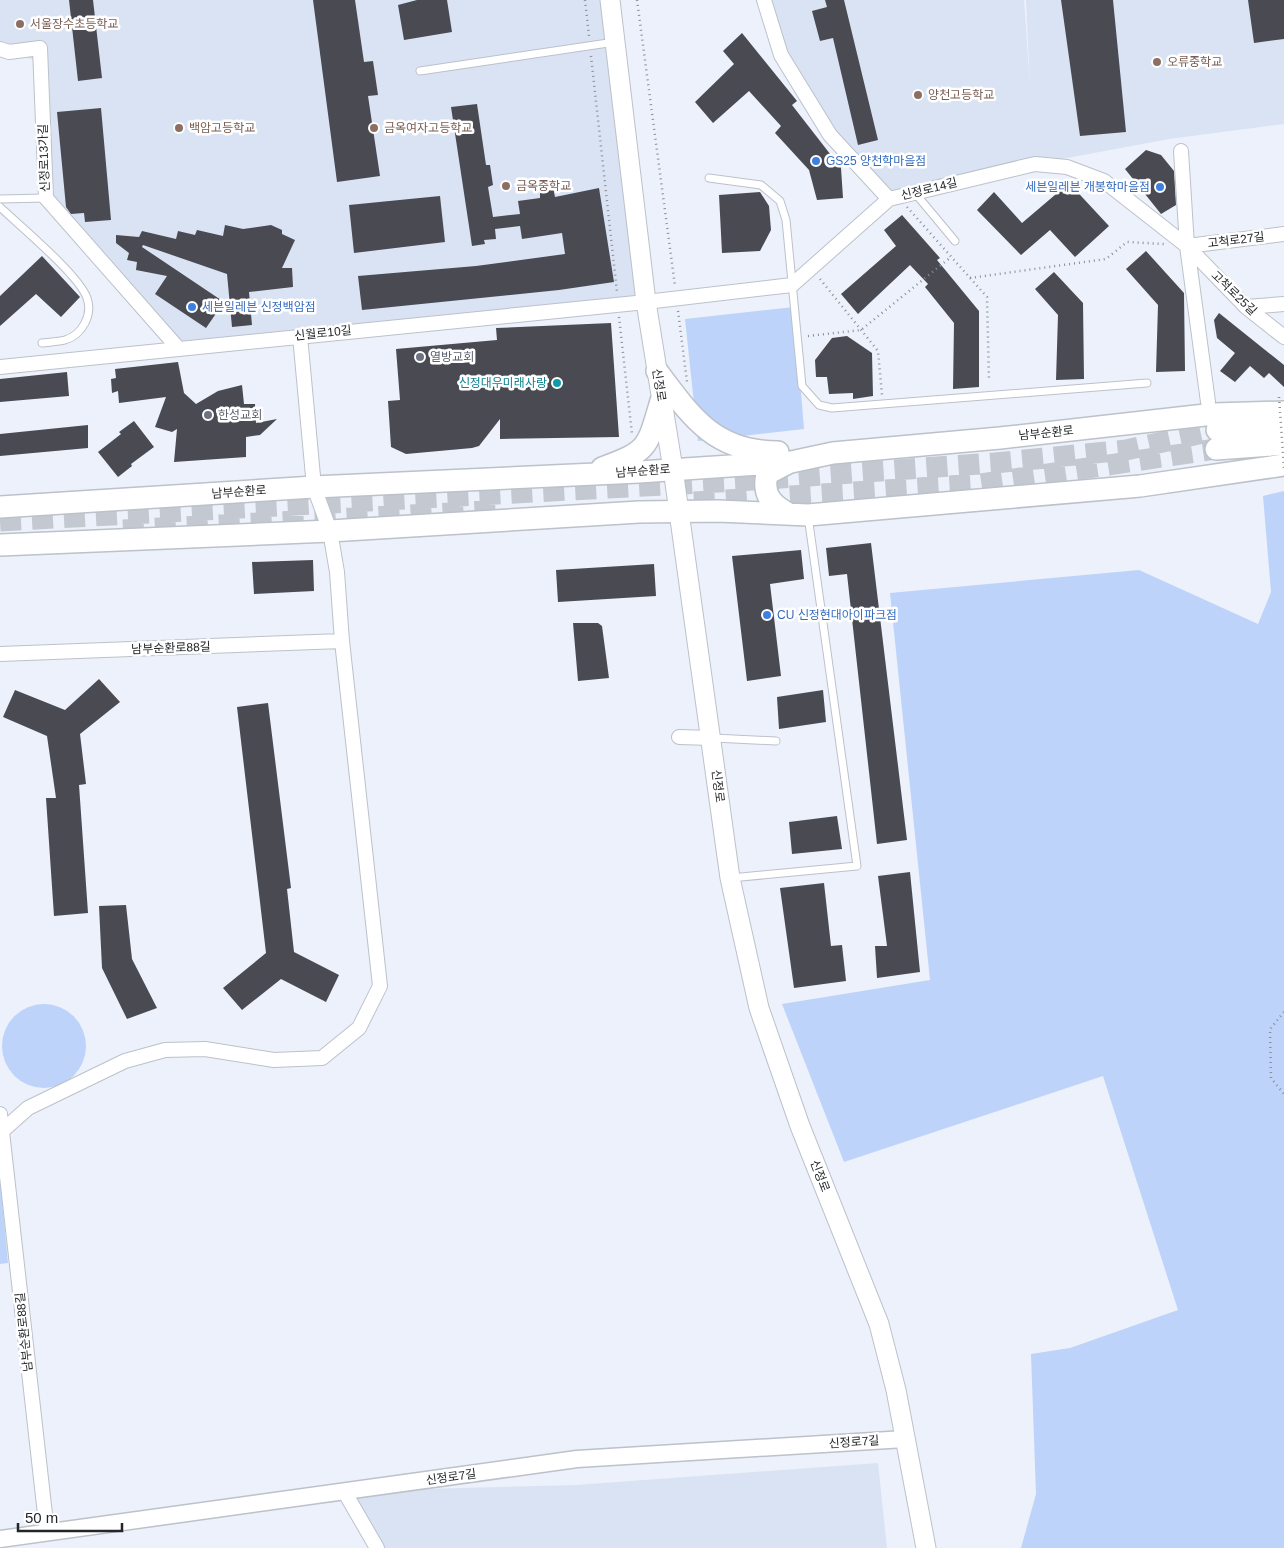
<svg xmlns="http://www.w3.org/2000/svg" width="1284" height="1548" font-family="Arial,'Noto Sans KR',sans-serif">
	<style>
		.built { fill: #dae3f3 }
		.green { fill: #bdd3f9 }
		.building { fill: #4a4a52 }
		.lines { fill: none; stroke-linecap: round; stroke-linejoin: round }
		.primary-tunnel { stroke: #c4c8d1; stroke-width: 21; stroke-dasharray: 21 11; stroke-linecap: butt }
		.service-casing { stroke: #bcc1ca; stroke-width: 9 }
		.minor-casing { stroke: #bcc1ca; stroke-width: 16 }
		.tertiary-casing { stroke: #bcc1ca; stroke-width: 19 }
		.secondary-casing { stroke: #bcc1ca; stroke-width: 21 }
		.primary-casing { stroke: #bcc1ca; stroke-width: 24 }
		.path { stroke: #8c8f96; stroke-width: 2.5; stroke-dasharray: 1 4; stroke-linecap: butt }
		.service { stroke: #fff; stroke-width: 7 }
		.minor { stroke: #fff; stroke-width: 14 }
		.tertiary { stroke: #fff; stroke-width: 16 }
		.secondary { stroke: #fff; stroke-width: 19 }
		.primary { stroke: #fff; stroke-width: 21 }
		.path-bridge { stroke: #8c8f96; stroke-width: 2.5; stroke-dasharray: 1 4; stroke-linecap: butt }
		.education-dot { fill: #8d6e63; stroke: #fff; stroke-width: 2 }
		.shop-dot { fill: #3f7fe0; stroke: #fff; stroke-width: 2 }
		.worship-dot { fill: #6b7280; stroke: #fff; stroke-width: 2 }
		.culture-dot { fill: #0f9aa8; stroke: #fff; stroke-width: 2 }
		.labels { text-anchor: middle; stroke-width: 5; stroke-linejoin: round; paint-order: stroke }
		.education-label { font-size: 12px; fill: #785e54; stroke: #fff; text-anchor: start }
		.street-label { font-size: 12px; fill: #232528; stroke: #fff }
		.shop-label { font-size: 12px; fill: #366cbe; stroke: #fff; text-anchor: start }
		.worship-label { font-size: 12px; fill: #5b616d; stroke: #fff; text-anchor: start }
		.culture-label { font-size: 12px; fill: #0d838f; stroke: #fff; text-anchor: end }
	</style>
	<rect width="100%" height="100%" fill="#ecf1fb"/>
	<path class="built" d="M0,0h610l36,302 -468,46 -132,-150 -5,-136 -41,-12z
		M764,0h260l6,85 -4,-85h258v124l-115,15 -134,25 -146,35 -59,-64 -49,-80z
		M878,1463l9,85h-510l-33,-57 232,-6z"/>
	<path class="green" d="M794,307l10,122 -106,12 -13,-122z
		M1284,491v1057h-263l15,-54 -5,-140 39,-6 108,-38 -75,-234 -259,86 -62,-158 148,-24 -40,-387 249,-23 119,54 13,-32 -8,-96z
		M2 1046a42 42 0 1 1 84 0a42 42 0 1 1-84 0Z
		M0,1180l8,83 -8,1z"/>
	<path class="building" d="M69,0h24l9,78 -24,3z
		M313,0h42l9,62 9,-1 5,34 -10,1 12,80 -43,6z
		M417,0h30l5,32 -48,8 -6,-35z
		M825,0h19l34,140 -20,5 -25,-107 -13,3 -8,-30 15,-4z
		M1061,0h52l13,132 -46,4z
		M1248,0h36v39l-30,4z
		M742,33l55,68 -5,4 49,63 2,30 -26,2 -8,-30 -34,-37 6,-7 -32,-35 -36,32 -18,-21 39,-38 -11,-13z
		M477,104l9,61h4l3,20 -5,2 5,30 27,-3 -2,-13 22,-3v-9l13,-2 2,10 44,-9 15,94 -55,8 -197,20 -4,-34 118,-10 89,-12 -3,-21 -40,6 -2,-13 -25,3 1,10 -12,1 1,4 -13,2 -21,-139z
		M101,108l10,112 -26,2 -1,-9 -13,1 -5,-7 -9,-95z
		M1146,150l15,5 13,16 2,34 -15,9 -36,-45z
		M1069,183l40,43 -34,31 -25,-27 -29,25 -44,-45 17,-18 28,31z
		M760,192l9,14 2,24 -11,21 -38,2 -3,-58z
		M440,196l5,46 -91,11 -5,-48z
		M902,215l38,43 -3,2 42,51v76l-26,2 1,-66 -29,-36 3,-3 -18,-19 -52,49 -17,-20 55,-48 -12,-16z
		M225,225l18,4 28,-4 11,5v4l13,6 -13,28h10l1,19 -44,5 3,33 -20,2 -5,-53 -84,-29 -1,2 82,55 -18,26 -51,-34 12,-18 -31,-6 1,-8 -10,-2 2,-7 -13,-10v-8l23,2 3,-6 34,8 2,-8 17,4 2,-5 26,6z
		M1146,251l38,42 1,78 -29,1 2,-67 -32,-36z
		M42,256l38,41 -19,20 -25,-23 -36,32v-30z
		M1054,272l29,31 1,76 -28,1 2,-65 -23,-26z
		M1219,313l65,52v22l-15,-14 -5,5 -14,-12 -15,16 -15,-11 15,-18 -18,-15 -3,-18z
		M611,323l8,114 -119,2v-20l-21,27 -7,2 -66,6 -15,-7 -3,-46 12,-1 -4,-51 101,-9 -1,-12z
		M847,336l25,17 1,43 -20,3v-6l-24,1 -2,-17h-11l-1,-17 17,-22z
		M178,362l6,31 12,11 22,-13 24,-6 2,19h11l1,19 21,-4 -17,16 -14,2v20l-72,5 3,-33 -5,3 -17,-5 11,-30 -47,6 -1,-12 -6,2 -1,-14 5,-1 -1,-9z
		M67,372l2,24 -69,6v-23z
		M134,421l20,26 -23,17 1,2 -14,11 -20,-25 23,-18 -2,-2z
		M88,425v23l-88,8v-22z
		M871,543l36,297 -30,4 -30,-270 -18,2 -3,-28z
		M801,550l3,29 -34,5 11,92 -34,5 -15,-125z
		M313,560l1,31 -60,3 -2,-32z
		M654,564l2,32 -98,6 -2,-32z
		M573,623h25l4,3 7,52 -31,3z
		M99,679l21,23 -40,32 6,50 -7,1 9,128 -34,3 -8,-118h10l-9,-62 -44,-19 12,-27 50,20z
		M823,690l3,32 -47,7 -2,-32z
		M268,703l23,185 -4,1 7,63 45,23 -13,27 -45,-23 -39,31 -19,-22 43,-35 -29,-246z
		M837,816l5,33 -50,5 -3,-32z
		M910,872l10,100 -43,6 -2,-32h12l-9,-70z
		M824,883l7,63 11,-1 4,36 -52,7 -14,-100z
		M126,905l6,54 25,49 -30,11 -25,-51 -3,-62z"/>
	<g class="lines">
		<path class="primary-tunnel" d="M694,502l286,-18 236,-35
			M0,521l737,-40 258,-18 131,-13 91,-20
			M123,530l381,-20"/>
		<defs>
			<path id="service" d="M420,71l195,-29
				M709,178l52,7 19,16 6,19 16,166 17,19 13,3 315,-25
				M915,193l40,48
				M0,199l46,-1
				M0,207c20,19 79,68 87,91 6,17 -5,37 -22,42 -7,2 -16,2 -23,3
				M713,738l63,3
				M731,878l126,-12 -49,-350"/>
			<path id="minor" d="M764,0l17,55 49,80 59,64
				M0,49l9,3 31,-4 6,150 132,150
				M1181,151l6,95 21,156
				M1187,246l97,-12
				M1246,307l38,-3
				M0,367l646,-65 146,-17 97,-86 146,-35 32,3 37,14 83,65 59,61 38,30
				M0,654l342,-13
				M679,737l33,1
				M0,1114l47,418
				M0,1133l28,-25 97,-47 40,-11 40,-1 69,11 48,-2 37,-30 21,-42 -38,-345 -5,-69 -7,-41 -16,-44 -14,-151
				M344,1491l33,57"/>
			<path id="tertiary" d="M0,1539l577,-80 328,-20"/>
			<path id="secondary" d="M610,0l36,302 27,167 57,409 29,130 41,118 79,198 17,66 30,158"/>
			<path id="primary" d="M657,371c35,47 58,81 121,81
				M1217,430l67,-3
				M1216,449l68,-5
				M788,463l-21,11c-5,21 5,31 22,40
				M602,468c47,-17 45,-20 59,-67
				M0,507l314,-20 325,-15 152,-10 42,-9 167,-15 214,-24 70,-2
				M0,545l330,-14 309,-19 79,-1 90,4 332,-29 144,-21"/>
		</defs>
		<use href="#service" class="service-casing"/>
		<use href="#minor" class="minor-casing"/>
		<use href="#tertiary" class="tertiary-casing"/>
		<use href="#secondary" class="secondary-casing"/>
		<use href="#primary" class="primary-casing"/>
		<path class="path" d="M585,0l4,36
			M637,0l38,286
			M591,56l26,236
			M907,207l80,90 2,84
			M970,278l136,-19 21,-17 37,2
			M820,279l58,72 4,44
			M678,311l9,71
			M619,317l13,117
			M808,336l53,-6 90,-73
			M1284,1012l-14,17 1,49 13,16"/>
		<use href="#service" class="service"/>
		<use href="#minor" class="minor"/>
		<use href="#tertiary" class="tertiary"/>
		<use href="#secondary" class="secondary"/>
		<use href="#primary" class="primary"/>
		<path class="path-bridge" d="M1279,397l5,71"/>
	</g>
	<g class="education-dot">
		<circle cx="20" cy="24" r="5"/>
		<circle cx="1157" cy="62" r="5"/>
		<circle cx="918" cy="95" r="5"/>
		<circle cx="179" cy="128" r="5"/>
		<circle cx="374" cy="128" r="5"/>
		<circle cx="506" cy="186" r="5"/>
	</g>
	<g class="shop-dot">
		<circle cx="816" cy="161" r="5"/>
		<circle cx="1160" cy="187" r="5"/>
		<circle cx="192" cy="307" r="5"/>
		<circle cx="767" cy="615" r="5"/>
	</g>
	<g class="worship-dot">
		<circle cx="420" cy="357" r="5"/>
		<circle cx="208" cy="415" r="5"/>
	</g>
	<circle class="culture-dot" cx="557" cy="383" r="5"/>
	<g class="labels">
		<g class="education-label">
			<text x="30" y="28">서울장수초등학교</text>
			<text x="1167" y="66">오류중학교</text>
			<text x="928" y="99">양천고등학교</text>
			<text x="189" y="132">백암고등학교</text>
			<text x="384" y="132">금옥여자고등학교</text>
			<text x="516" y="190">금옥중학교</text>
		</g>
		<g class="street-label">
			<text transform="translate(44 158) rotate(-92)" y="4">신정로13가길</text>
			<text transform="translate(929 189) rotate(-14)" y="4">신정로14길</text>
			<text transform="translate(1236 240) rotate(-7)" y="4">고척로27길</text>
			<text transform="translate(1234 293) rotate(44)" y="4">고척로25길</text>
			<text transform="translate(323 333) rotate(-6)" y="4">신월로10길</text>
			<text transform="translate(659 385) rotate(81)" y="4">신정로</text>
			<text transform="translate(1046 433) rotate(-6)" y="4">남부순환로</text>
			<text transform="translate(643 471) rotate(-4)" y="4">남부순환로</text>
			<text transform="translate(239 492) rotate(-4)" y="4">남부순환로</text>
			<text transform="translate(171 648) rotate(-2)" y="4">남부순환로88길</text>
			<text transform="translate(718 786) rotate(83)" y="4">신정로</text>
			<text transform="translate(820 1176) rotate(69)" y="4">신정로</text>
			<text transform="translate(24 1332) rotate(-96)" y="4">남부순환로88길</text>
			<text transform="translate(854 1442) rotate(-4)" y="4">신정로7길</text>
			<text transform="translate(451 1477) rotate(-8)" y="4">신정로7길</text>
		</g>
		<g class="shop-label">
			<text x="826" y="165">GS25 양천학마을점</text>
			<text x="1150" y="191" text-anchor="end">세븐일레븐 개봉학마을점</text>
			<text x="202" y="311">세븐일레븐 신정백암점</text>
			<text x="777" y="619">CU 신정현대아이파크점</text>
		</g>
		<g class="worship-label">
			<text x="430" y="361">열방교회</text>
			<text x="218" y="419">한성교회</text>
		</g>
		<g class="culture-label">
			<text x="547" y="387">신정대우미래사랑</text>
		</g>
	</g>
	<path d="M18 1523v8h104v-8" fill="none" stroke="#232528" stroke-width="2.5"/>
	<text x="25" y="1523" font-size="15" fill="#232528" stroke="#ffffff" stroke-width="4" paint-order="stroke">50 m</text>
</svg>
